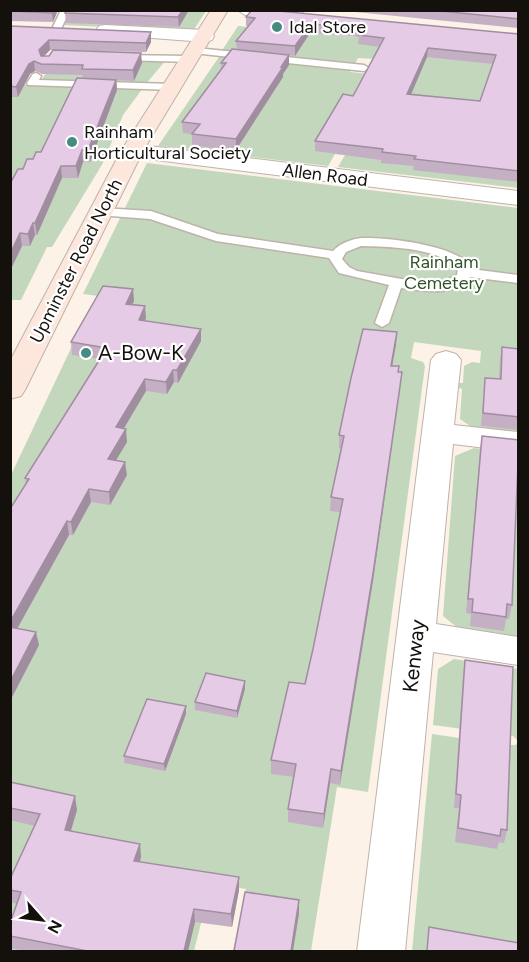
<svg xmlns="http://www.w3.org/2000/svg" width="529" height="962" font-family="Figtree,sans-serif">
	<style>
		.green { fill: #c3d7bd }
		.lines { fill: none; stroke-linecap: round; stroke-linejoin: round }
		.lane-casing { stroke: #beb3a9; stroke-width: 3 }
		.street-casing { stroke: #beb3a9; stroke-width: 2 }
		.secondary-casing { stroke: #beb3a9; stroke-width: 2 }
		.lane { fill: #fff; fill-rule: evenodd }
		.street { fill: #fff; fill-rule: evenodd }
		.secondary { fill: #fde7dc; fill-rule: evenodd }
		.wall { fill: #c5afc5; fill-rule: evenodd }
		.shaded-wall { fill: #a08ea0 }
		.building { fill: #e5cbe5; stroke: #a08ea0; stroke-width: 1.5; fill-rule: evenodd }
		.poi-dot { fill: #458b84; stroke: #fff; stroke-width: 2 }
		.labels { text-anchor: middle; stroke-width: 4.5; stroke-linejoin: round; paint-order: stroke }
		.far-poi-label { font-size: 18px; fill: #14110d; stroke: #fff; text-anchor: start }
		.far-street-label { font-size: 18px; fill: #14110d; stroke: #fff }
		.far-park-label { font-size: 18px; fill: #32522a; stroke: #fff }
		.poi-label { font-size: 21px; fill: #14110d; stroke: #fff; text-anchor: start }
		.street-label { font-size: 21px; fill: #14110d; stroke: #fff }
	</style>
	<rect width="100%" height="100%" fill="#fcf2e7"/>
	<path class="green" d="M69,11h137l-13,20 -131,-6z
		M238,26l118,11 162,4v147l-180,-21 7,-12 -10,-1 -7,12 -170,-20 63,-92 131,14 -2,4 19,2 8,-15 -19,-1 -4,7 -133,-13z
		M56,56l110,4 -21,25 -104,-4z
		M11,84l132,4 -20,27 -20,48 -51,84h-5l-26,53h-10z
		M147,163l371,45v224l-48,-6 -10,-7 2,-30 -18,-6h19l1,-17 8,-4 8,1 1,-12 -67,-9 -3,16 12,4 2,4 -57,426 -31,-5 -26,164h-78l13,-62 -35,-6 -17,68 -183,1v-477l71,-150 32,-27 -31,-4z
		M474,448l44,5v185l-59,-9 -16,-13 12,-160z
		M454,659l64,10v72l-5,-5 -80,-11 5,-56z
		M432,734l76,11h7l3,-2v208l-106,1z"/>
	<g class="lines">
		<defs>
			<path id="lane" d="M61,10h9l-10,21h-6l-2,-2z
				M196,48l168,17 5,3 -5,3 -171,-18v-4z
				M117,55l74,1 5,3 -5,3 -71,-2 -5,-3z
				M36,73l5,3 -2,4 134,4 5,3 -5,3 -145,-5 -1,-2 6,-9z
				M102,208l49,3 67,23 115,17c7,-8 19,-12 29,-13 23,-1 100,7 109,31l47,6v8l-48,-6c-15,20 -47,14 -69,11l-12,35 -7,4 -7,-4 14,-38 -50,-12 -10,-15 -113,-17 -66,-22 -52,-4 -2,-3zM361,246c30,1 74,1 97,22l-1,7 -14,7 -19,1 -67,-12 -8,-4 -7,-8 4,-7z"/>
			<path id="street" d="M237,10h62l6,5 -3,4 -6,1 -51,-5z
				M105,25l100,5 7,2 2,4 -2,4 -7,2 -106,-8 -3,-4 3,-4z
				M132,144l386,47v14l-394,-49 -3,-5 3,-5z
				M446,351l10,3 5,6 -7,65 64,7v20l-65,-8 -17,180 82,13v28l-85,-13 -28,300h-48l74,-592 5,-6z"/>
			<path id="secondary" d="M211,10h17l-85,141 -118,239 -4,6 -11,3v-38l111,-210z"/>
		</defs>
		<use href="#lane" class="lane-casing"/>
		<use href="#street" class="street-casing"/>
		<use href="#secondary" class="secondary-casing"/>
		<use href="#lane" class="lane"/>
		<use href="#street" class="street"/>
		<use href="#secondary" class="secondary"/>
	</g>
	<path class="wall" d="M10,10h48l-5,12 -43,-1z
		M189,10l-10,17 -113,-4 -1,-10z
		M335,10h184v20l-1,-2z
		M246,17l273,17v148l-106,-12 1,-4 -33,-3v-3l-66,-9v-10l38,-45 27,-49 -22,-3 1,-7 -49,-4 -15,23 -6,-1v10l-6,9v3l-47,73 -44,-4v-12l-9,-1 -1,-11 39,-52v-7l16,-13 -1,-9 12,-15h-2zM427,57l66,7 -13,37 -69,-7z
		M10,26l141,6v10l-5,10 -96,-2 -6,6 98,7 -8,18 -17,-1v10l-27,72h-7l-5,16h-16l-25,57h-2l-5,11h-8l-12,25 13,-102 18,-17 42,-74 -1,-3 -40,-1 -7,-3 -5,3 -12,23h-8z
		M133,289l1,12 -2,3 14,14 -1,3 56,20 -23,42 -4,-1 -7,12 -21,-3 -22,37 3,14 -11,18 11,15 -17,30 -19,-3 -18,33h-4l-52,93 22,17 -29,56v-192l16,-25 -1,-6 74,-119 -27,-4 -1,-13z
		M397,332l-5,34 6,6h4l-1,13 -28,196 -33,204 -10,-2 -7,45 -35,-6v-13l6,-32 -23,-3v-14l34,-76 8,-35 27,-137 -10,-1 1,-14 10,-48 -2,-1v-13z
		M502,347l17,2v81l-38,-4 4,-48 14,1 1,-19z
		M482,436l30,169 -3,14h-3l-2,12 -34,-5 1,-12 -5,-1 14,-163z
		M465,660l42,170 -3,13 -5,-1 -2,7 -42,-7 4,-34h-5l9,-134z
		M245,689l-8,29 -42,-8v-8z
		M186,706v8l-21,57 -41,-8v-7z
		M10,782l67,28 -6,21 69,13 1,13 -1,4 99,29 -7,37 -37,-5 -7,29h-162l-16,-3v-25l7,-19 -7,-2v-23l25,-53 -25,-6z"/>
	<path class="shaded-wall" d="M53,10h5l-5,12 -1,-9z
		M183,10h6l-10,17 -1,-10z
		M311,24l-1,9 -15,23v-10z
		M151,32v10l-5,10v-9z
		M49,40l1,10 -10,10 -1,-10z
		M428,48l-1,9 -20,47v-10z
		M141,53l1,10 -8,18 -1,-11z
		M289,55v10l-6,9v3l-47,73v-11z
		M34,61l1,10 -5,3 -12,23 -2,-10 13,-23z
		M116,80l1,10 -27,72 -2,-12z
		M82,150l1,12 -5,16 -2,-12z
		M61,166l1,12 -25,57 -2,-12z
		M33,223l2,12 -5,11 -2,-12z
		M20,233l2,13 -12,25v-17z
		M133,289l1,12 -7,15 -1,-12z
		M145,306l1,12 -6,14 -1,-12z
		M201,329v12l-23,42 -1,-13z
		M397,332l-1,13 -6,33 1,-12z
		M173,370l1,12 -7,12 -1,-12z
		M402,372l-29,209 -33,204 1,-14z
		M145,379l1,12 -29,49 -1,-13z
		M126,429l1,13 -18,30 -1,-13z
		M125,462l2,13 -17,30 -1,-13z
		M89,489l2,13 -18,33 -2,-13z
		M67,521l2,14 -58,105 -1,-18z
		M36,632l3,13 -29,56v-19z
		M245,681v8l-8,29v-7z
		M186,706v8l-21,57 -1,-7z
		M331,769l-1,14 -7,45 1,-14z
		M75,796l2,14 -10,34 -2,-14z
		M140,844l1,13 -5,17 -2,-13z
		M239,877v13l-7,37 -1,-13z
		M299,900v14l-6,37h-2z
		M194,909l1,13 -7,29h-4z"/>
	<path class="building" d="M10,10h43l-1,3 -42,-2z
		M67,10h116l-5,7 -113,-4z
		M252,10h16l251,24v137l-105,-12 2,-3 -34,-4 1,-3 -68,-8 28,-47 10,2 31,-58 -25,-3 4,-6 -52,-5 -16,22 -59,-5 19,-23 -9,-1zM428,48l68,7 -16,46 -73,-7z
		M431,10h88v9z
		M10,26l141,6 -5,11 -97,-3 -10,10 2,6h8l4,-6 88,3 -8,17 -51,-1 1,-4 -42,-1 -7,-3 -5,3 -13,23 -6,-1z
		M232,49l57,6 -8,12h2l-47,72 -44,-5 8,-10 -18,-2 44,-59h-5z
		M77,78l39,2 -28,70h-6l-6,16h-15l-26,57h-2l-5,11 -8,-1 -10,21v-70l8,-15h5l4,-10h6l3,-7h5z
		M103,286l30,3 -7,15 19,2 -6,14 62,9 -24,41h-4l-7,12 -21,-3 -29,48 10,2 -18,30 17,3 -16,30 -20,-3 -18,33 -4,-1 -57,101v-109l1,-1h-1v-3l19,-30 -4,-1 82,-130 -36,-6z
		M363,329l34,3 -6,34h8l-1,6h4l-28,195 -33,204 -10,-2 -7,45 -36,-5 8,-45 -25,-4 18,-78 16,2 8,-35 30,-150 -12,-2 13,-61 -5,-1 12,-57z
		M502,347l17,2v68l-36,-4 2,-35 16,1z
		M482,436l37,4 -7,165 -5,-1 -1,13 -34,-5 1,-13h-5z
		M10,627l26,5 -26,50z
		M465,660l48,7 -6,163 -6,-1 -1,7 -42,-8 3,-33 -5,-1z
		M206,673l39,8 -8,30 -42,-9z
		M147,699l39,7 -22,58 -40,-8z
		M10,782l65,14 -10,34 75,14 -6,17 105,16 -8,37 -37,-5 -10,42h-97l-77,-15v-13l11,-31 -11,-2v-11l30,-65 -30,-6z
		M245,892l54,8 -8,51h-57z
		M429,927l90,16v8h-92z"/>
	<g class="poi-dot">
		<circle cx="277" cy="27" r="6"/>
		<circle cx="72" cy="142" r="6"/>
		<circle cx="86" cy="353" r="6"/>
	</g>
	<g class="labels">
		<g class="far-poi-label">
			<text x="289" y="33">Idal Store</text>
			<text x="84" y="138">Rainham<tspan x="84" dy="21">Horticultural Society</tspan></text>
		</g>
		<g class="far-street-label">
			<text transform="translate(325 175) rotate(7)" y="6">Allen Road</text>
			<text transform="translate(76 261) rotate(-63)" y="6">Upminster Road North</text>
		</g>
		<g class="far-park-label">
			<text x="444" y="268">Rainham<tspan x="444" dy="21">Cemetery</tspan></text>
		</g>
		<g class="poi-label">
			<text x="98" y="360">A-Bow-K</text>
		</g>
		<g class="street-label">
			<text transform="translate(414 656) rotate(-84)" y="7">Kenway</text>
		</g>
	</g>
	<rect width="529" height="962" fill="none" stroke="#14110d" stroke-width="24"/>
	<g transform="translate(42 920) rotate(118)" stroke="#ffffff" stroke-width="4.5" paint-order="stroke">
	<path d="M0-4.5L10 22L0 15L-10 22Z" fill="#14110d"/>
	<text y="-9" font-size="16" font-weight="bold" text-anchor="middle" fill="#14110d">N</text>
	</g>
</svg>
